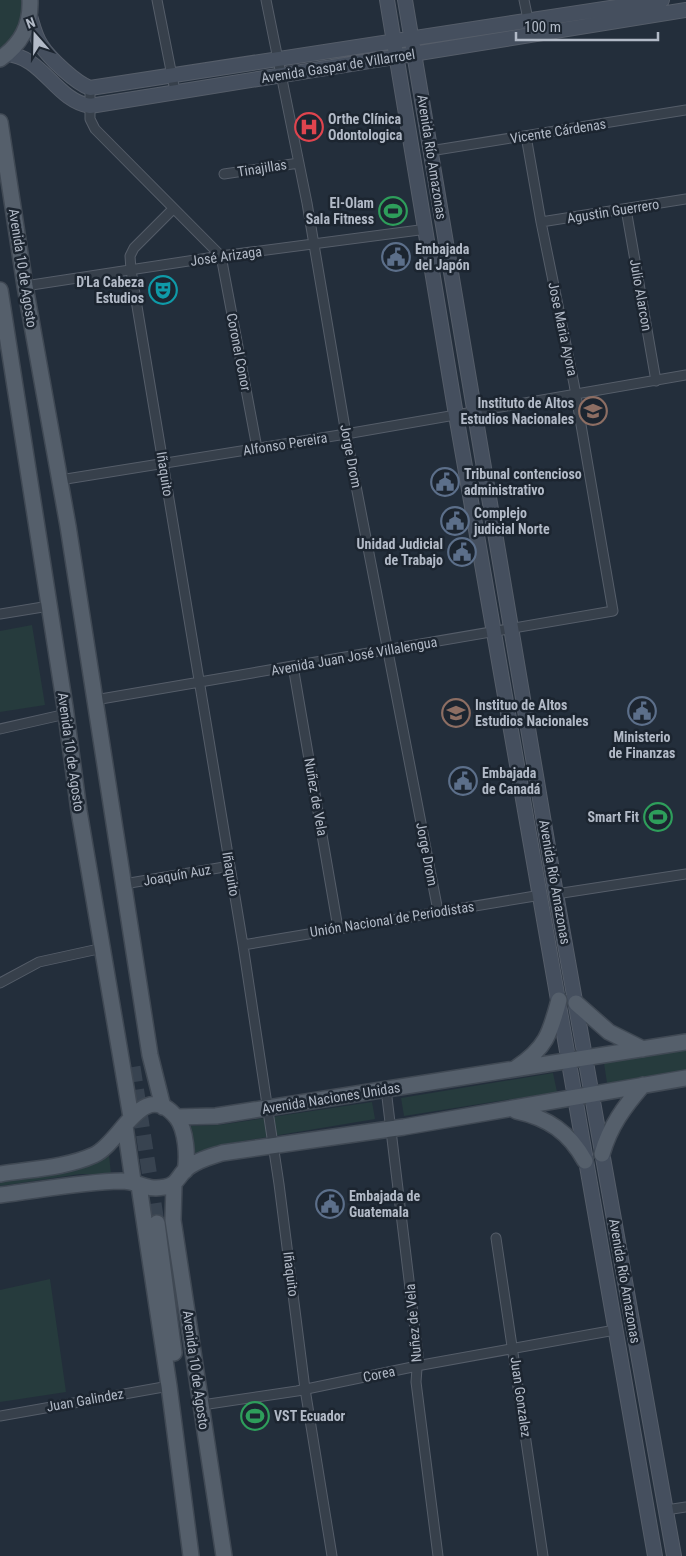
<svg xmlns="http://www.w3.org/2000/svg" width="686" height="1556" font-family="'Roboto Condensed',sans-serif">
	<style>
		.green { fill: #263b3d }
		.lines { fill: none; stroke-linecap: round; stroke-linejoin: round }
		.primary-tunnel { stroke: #384350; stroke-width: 15; stroke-dasharray: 15 8; stroke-linecap: butt }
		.minor-casing { stroke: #555d69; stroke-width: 11 }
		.secondary-casing { stroke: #555d69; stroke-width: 16 }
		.primary-casing { stroke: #404954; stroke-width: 18 }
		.minor { stroke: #37404b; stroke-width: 9 }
		.secondary { stroke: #454f5e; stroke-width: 14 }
		.primary { stroke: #555f6b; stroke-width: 15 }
		.labels { text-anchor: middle; stroke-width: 5; stroke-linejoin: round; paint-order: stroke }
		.street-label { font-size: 14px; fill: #b2bac7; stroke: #1c2530 }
		.poi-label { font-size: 14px; font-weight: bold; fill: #b2bac7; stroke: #1c2530; text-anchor: start }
	</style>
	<rect width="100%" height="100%" fill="#232e3b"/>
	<path class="green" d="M0,0h24c-2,21 -7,35 -24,48z
		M32,625l13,80 -45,7v-81z
		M686,1049v22l-79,12 -3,-20z
		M553,1073l4,19 -153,24 -3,-18z
		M372,1102l3,17 -150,25 -30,11 -7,-29 31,-1z
		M109,1155l2,19h-31l-80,12v-7l87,-14z
		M50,1279l16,113 -66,10v-112z"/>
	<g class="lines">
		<path class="primary-tunnel" d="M133,1067l24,156"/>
		<defs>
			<path id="minor" d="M157,0l18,91
				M266,0l41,203 39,231 92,477
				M524,0l5,24
				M90,88v31l5,10 126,127 36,192
				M430,151l256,-41
				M224,174l75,-11
				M173,209l-39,39 -4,8 1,14 112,675 36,239 26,205 27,167
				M626,209l30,172
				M541,222l145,-23
				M25,286l196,-30 206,-27
				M60,480l286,-46 340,-59
				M0,614l49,-8
				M293,666l45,262
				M95,700l518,-89 -39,-227 -33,-162 -15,-86
				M0,729l66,-15
				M124,884l106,-18
				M556,894l130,-20
				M243,945l298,-50
				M0,983l39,-21 64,-14
				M386,1089l32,266 -2,27 22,174
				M496,1238l47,318
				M202,1405l95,-14 125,-26 193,-35
				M0,1416l169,-30
				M666,1510l20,-3"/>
			<path id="secondary" d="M387,0l69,415 199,1141
				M405,0l151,894 118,662
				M30,16c3,10 5,20 11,29 8,13 35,38 49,43l572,-88
				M6,54c37,2 49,46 84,52l596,-96"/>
			<path id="primary" d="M0,59c21,-15 31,-33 30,-59
				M0,122l25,164 43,240 82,529 13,52
				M0,290l65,417 14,104 52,306
				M576,1003l33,29 34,17
				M516,1068c30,-20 34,-34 43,-68
				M516,1111c32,7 53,21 69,50
				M176,1117l40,-1 470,-74
				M125,1126l8,55
				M602,1154c8,-28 22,-47 41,-69
				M0,1174c31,-5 65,-6 94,-19 27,-12 49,-79 83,-37 9,12 11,39 8,53
				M174,1184l-1,36 51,336
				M139,1186l30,200 22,170
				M0,1195c40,-5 81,-13 121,-14 18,0 24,10 44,6 11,-2 12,-8 19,-16 10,-10 26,-14 38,-18l182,-26 282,-49
				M157,1223l17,130"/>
		</defs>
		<use href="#minor" class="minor-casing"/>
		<use href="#secondary" class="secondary-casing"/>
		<use href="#primary" class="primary-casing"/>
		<use href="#minor" class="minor"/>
		<use href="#secondary" class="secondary"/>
		<use href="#primary" class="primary"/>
	</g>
	<defs>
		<symbol id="hospital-ring" viewBox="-11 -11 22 22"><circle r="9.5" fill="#1c2530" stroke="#e0444e" stroke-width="1.5"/><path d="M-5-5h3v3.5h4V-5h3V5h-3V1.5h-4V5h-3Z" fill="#e0444e"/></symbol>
		<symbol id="stadium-ring" viewBox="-11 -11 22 22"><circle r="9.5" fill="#1c2530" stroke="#2e9e5b" stroke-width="1.5"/><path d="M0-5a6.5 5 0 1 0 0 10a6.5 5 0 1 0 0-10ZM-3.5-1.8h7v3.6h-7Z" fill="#2e9e5b"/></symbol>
		<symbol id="civic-ring" viewBox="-11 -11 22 22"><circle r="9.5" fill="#1c2530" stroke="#5c6f8a" stroke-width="1.5"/><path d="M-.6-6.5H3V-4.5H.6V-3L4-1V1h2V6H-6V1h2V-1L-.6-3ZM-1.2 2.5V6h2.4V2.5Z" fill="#5c6f8a"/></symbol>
		<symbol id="theatre-ring" viewBox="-11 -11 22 22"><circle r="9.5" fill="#1c2530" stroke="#0f9aa8" stroke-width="1.5"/><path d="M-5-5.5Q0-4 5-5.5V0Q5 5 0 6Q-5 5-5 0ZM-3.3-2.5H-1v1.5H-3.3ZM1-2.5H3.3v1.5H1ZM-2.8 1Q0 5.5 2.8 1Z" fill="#0f9aa8"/></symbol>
		<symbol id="university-ring" viewBox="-11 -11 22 22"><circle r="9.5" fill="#1c2530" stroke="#8d6e63" stroke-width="1.5"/><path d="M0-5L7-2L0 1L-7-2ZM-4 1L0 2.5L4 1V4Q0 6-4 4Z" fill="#8d6e63"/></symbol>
	</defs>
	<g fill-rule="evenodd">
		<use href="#hospital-ring" x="293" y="111" width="32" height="32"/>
		<use href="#stadium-ring" x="377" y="195" width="32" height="32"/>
		<use href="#civic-ring" x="380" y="241" width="32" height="32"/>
		<use href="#theatre-ring" x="147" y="274" width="32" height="32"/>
		<use href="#university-ring" x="577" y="395" width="32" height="32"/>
		<use href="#civic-ring" x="429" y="466" width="32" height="32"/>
		<use href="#civic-ring" x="439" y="505" width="32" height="32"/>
		<use href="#civic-ring" x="446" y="536" width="32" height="32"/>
		<use href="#civic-ring" x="626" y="695" width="32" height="32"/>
		<use href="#university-ring" x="440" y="697" width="32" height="32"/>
		<use href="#civic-ring" x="447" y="765" width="32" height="32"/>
		<use href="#stadium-ring" x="642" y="801" width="32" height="32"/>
		<use href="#civic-ring" x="314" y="1188" width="32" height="32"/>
		<use href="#stadium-ring" x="239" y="1400" width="32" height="32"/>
	</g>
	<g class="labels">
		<g class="street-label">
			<text transform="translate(338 66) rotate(-9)" y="5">Avenida Gaspar de Villarroel</text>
			<text transform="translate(558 131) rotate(-9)" y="5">Vicente Cárdenas</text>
			<text transform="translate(432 157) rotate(81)" y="5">Avenida Río Amazonas</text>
			<text transform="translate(262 168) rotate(-9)" y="5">Tinajillas</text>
			<text transform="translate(613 211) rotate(-9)" y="5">Agustin Guerrero</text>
			<text transform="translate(226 256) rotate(-8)" y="5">José Arizaga</text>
			<text transform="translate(23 268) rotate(81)" y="5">Avenida 10 de Agosto</text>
			<text transform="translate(641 295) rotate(80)" y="5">Julio Alarcon</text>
			<text transform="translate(563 329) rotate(78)" y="5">Jose Maria Ayora</text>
			<text transform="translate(239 352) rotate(79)" y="5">Coronel Conor</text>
			<text transform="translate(285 444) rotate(-9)" y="5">Alfonso Pereira</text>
			<text transform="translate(351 456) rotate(79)" y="5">Jorge Drom</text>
			<text transform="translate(165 474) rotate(81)" y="5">Iñaquito</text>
			<text transform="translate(354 656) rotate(-10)" y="5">Avenida Juan José Villalengua</text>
			<text transform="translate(71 752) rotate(82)" y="5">Avenida 10 de Agosto</text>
			<text transform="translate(316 797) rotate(80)" y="5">Nuñez de Vela</text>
			<text transform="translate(427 854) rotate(79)" y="5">Jorge Drom</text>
			<text transform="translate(231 874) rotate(80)" y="5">Iñaquito</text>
			<text transform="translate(177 875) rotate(-10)" y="5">Joaquín Auz</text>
			<text transform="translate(555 882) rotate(80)" y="5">Avenida Río Amazonas</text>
			<text transform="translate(392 919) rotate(-9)" y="5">Unión Nacional de Periodistas</text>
			<text transform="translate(331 1098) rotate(-9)" y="5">Avenida Naciones Unidas</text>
			<text transform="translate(291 1274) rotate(83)" y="5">Iñaquito</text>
			<text transform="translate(625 1281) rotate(80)" y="5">Avenida Río Amazonas</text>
			<text transform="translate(413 1323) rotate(-95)" y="5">Nuñez de Vela</text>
			<text transform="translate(196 1370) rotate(82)" y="5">Avenida 10 de Agosto</text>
			<text transform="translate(379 1374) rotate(-12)" y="5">Corea</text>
			<text transform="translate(521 1397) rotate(82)" y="5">Juan Gonzalez</text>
			<text transform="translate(85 1400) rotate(-10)" y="5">Juan Galindez</text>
		</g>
		<g class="poi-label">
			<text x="328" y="124">Orthe Clínica<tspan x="328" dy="16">Odontologica</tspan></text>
			<text x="374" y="208" text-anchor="end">El-Olam<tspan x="374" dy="16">Sala Fitness</tspan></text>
			<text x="415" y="254">Embajada<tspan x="415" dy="16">del Japón</tspan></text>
			<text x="144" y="287" text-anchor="end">D'La Cabeza<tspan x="144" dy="16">Estudios</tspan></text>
			<text x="574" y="408" text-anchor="end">Instituto de Altos<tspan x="574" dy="16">Estudios Nacionales</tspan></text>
			<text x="464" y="479">Tribunal contencioso<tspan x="464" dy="16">administrativo</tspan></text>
			<text x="474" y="518">Complejo<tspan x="474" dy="16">judicial Norte</tspan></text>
			<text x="443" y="549" text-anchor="end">Unidad Judicial<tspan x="443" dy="16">de Trabajo</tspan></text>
			<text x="475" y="710">Instituo de Altos<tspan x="475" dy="16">Estudios Nacionales</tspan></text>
			<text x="642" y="742" text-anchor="middle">Ministerio<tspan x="642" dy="16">de Finanzas</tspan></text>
			<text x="482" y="778">Embajada<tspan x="482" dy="16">de Canadá</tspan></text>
			<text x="639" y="822" text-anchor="end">Smart Fit</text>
			<text x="349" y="1201">Embajada de<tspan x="349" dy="16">Guatemala</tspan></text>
			<text x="274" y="1421">VST Ecuador</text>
		</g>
	</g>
	<g transform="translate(35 35) rotate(340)" stroke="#1c2530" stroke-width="4" paint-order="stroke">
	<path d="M0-4L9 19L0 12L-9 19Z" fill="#b2bac7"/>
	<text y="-8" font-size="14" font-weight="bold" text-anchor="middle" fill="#b2bac7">N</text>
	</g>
	<path d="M516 32v8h142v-8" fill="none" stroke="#b2bac7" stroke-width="2.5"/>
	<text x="524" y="32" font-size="15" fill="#b2bac7" stroke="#1c2530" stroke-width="4" paint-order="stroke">100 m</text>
</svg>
